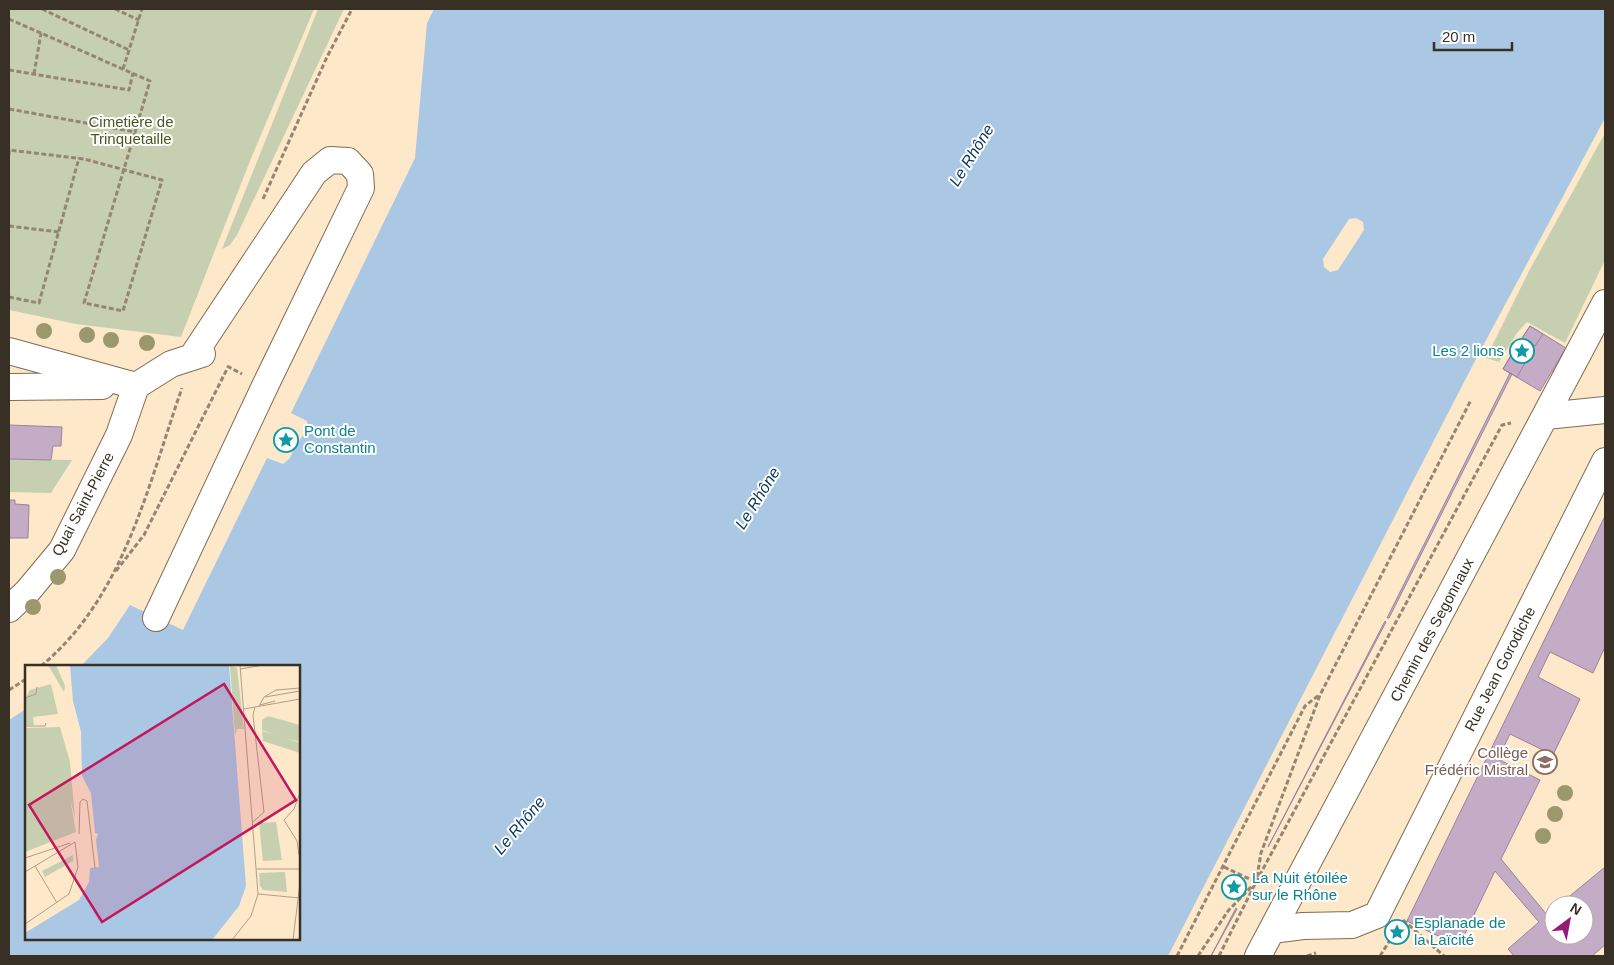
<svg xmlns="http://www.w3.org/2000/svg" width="1614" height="965" font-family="Arial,sans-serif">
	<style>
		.green { fill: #c6d0b1 }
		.water { fill: #aac7e4; fill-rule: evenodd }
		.building { fill: #c4acc7; stroke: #9a839c }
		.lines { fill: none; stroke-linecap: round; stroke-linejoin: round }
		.minor-casing { stroke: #806d52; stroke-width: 28 }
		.path { stroke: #948672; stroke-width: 3; stroke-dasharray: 5 2.5; stroke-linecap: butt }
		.minor { stroke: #fff; stroke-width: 26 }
		.tree { fill: #9a986c }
		.labels { text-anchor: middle; stroke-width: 4; stroke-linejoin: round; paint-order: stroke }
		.park-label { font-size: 15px; fill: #48571f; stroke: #fff }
		.culture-label { font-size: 15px; fill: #0d838f; stroke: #fff; text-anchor: start }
		.street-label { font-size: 15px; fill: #383024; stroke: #fff }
		.education-label { font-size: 15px; fill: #785e54; stroke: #fff; text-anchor: end }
		.water-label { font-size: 16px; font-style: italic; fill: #09375d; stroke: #fff }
		.inset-road { fill: none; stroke: #af9e88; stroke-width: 1 }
		.view { fill: #c2185b; fill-opacity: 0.15; stroke: #c2185b; stroke-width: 2.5 }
		.inset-edge { fill: none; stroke: #383024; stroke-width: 2.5 }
	</style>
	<rect width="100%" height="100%" fill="#fee8ca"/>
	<path class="green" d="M9,9h305l-64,152 -69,176 -105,-13 -67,-14z
		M318,9h26l-107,226 -7,10 -8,4z
		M1605,133v127l-40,83 -38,-21 -10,11 -18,29 -13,-4 43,-87z
		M9,459l63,1 -21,33 -42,-1z"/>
	<path class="water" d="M434,9h1171v109l-127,237 -310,601h-1159v-236l17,-11v230h273v-273h-218l27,-28 22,-33 53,25 84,-172 16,6 6,-5 19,-33 -1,-5 -16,-8 124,-255 12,-135zM1356,218l7,4 1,8 -26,40 -8,2 -6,-5 -1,-8 26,-40z"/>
	<path class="building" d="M1530,326l36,22 -26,43 -37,-22z
		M1530,326l13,8 -8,12 -13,-8z
		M1511,355l14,8 -8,14 -14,-8z
		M1510,373l2,1 -123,244h-2z
		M9,425l53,2 -1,19h-8l-2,14 -42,-1z
		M9,500h6v4l14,1 -1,33h-19z
		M1605,516v131l-12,26 -43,-21 -12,25 42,22 -27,56 -43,-21 -12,25 42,21 -39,79 46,56 7,-6v26h30v-30h-25l46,-38v78l-13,11h-78l-6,-7 31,-27 -44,-51 -36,75 -52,-25z
		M1385,621l1,1 -118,225z
		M1236,908l1,1 -26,47z"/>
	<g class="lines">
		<defs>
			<path id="minor" d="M9,351l127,35
				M136,386l35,-22 31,-10
				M9,387l93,-1
				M1546,416l59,-6
				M9,609l18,-17 35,-42 57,-115 17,-49
				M156,618l109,-232 96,-198 -1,-14 -12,-13 -18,-1 -16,13 -122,184
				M1272,930l31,-4 49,-1 25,-10 228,-454
				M1258,956l347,-653"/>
		</defs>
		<use href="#minor" class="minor-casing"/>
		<path class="path" d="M42,9l87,41
			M115,9l24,11
			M9,19l141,62 -15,51 -126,-23
			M123,69l19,-60
			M9,70l120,20 4,-17
			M34,74l7,-41
			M9,155v-5l75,9 78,21 -39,131 -39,-8 51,-171
			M263,199l64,-142 25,-48
			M9,226l50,6
			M9,297l30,6 40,-145
			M227,366l15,8
			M116,571l28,-36 84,-168
			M41,666c83,-68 107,-181 141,-278
			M9,690l17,-11
			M1224,867l32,15
			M1257,877l4,-24 59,-158 151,-295
			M1403,920l41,36
			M1177,956l128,-250 14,-11
			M1198,956l30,-45 25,-26
			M1219,956l37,-74 246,-457 9,-2
			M1307,956l9,-3
			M1380,956l12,-19"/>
		<use href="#minor" class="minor"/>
	</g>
	<g class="tree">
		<circle cx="44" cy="331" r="8"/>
		<circle cx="87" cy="335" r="8"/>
		<circle cx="111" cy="340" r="8"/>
		<circle cx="147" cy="343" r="8"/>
		<circle cx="58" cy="577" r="8"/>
		<circle cx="33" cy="607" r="8"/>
		<circle cx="1565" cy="793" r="8"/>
		<circle cx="1555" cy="814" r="8"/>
		<circle cx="1543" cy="836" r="8"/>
	</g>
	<defs>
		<symbol id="sight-ring" viewBox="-11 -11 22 22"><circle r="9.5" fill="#fff" stroke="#0f9aa8" stroke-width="1.5"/><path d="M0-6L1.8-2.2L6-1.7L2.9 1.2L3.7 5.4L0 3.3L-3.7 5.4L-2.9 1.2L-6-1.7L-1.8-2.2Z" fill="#0f9aa8"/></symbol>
		<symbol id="school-ring" viewBox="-11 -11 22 22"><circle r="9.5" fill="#fff" stroke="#8d6e63" stroke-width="1.5"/><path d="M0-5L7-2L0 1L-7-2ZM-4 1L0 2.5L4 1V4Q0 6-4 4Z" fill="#8d6e63"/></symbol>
	</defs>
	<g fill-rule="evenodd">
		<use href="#sight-ring" x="1508" y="337" width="28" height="28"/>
		<use href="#sight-ring" x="272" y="426" width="28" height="28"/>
		<use href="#school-ring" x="1531" y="748" width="28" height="28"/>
		<use href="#sight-ring" x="1220" y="873" width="28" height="28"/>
		<use href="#sight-ring" x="1383" y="918" width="28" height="28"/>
	</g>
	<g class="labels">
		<g class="park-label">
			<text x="131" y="127">Cimetière de<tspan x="131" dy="17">Trinquetaille</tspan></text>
		</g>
		<g class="culture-label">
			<text x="1504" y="356" text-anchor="end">Les 2 lions</text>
			<text x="304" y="436">Pont de<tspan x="304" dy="17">Constantin</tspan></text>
			<text x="1252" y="883">La Nuit étoilée<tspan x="1252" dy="17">sur le Rhône</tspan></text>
			<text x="1414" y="928">Esplanade de<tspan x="1414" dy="17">la Laïcité</tspan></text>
		</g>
		<g class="street-label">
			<text transform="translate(83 504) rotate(-62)" y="5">Quai Saint-Pierre</text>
			<text transform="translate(1432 630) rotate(-62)" y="5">Chemin des Segonnaux</text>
			<text transform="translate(1500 669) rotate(-63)" y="5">Rue Jean Gorodiche</text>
		</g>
		<g class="education-label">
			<text x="1528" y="758">Collège<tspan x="1528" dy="17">Frédéric Mistral</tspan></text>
		</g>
		<g class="water-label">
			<text transform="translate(971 155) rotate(-58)" y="6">Le Rhône</text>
			<text transform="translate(757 498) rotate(-58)" y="6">Le Rhône</text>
			<text transform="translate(519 825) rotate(-50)" y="6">Le Rhône</text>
		</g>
	</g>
	<g transform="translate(25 665)">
		<rect width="275" height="275" fill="#fee8ca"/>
		<path d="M23,0h8l9,21 -1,6zM205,0l7,3 7,61h-7l-2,7zM26,19l7,30 -25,3 1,8h-9v-26l5,-9zM243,51l32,9v17l-14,-4 14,5v10l-37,-12 -1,-10 12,3 -12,-4v-10zM35,62l10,35 5,57 -5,-21 6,34 -51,20v-124zM251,157l6,38 -19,1 -4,-38zM48,190v6l-28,16 -3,-6zM260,207l2,20 -24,-2 -3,-4 -1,-13z" fill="#c6d0b1"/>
		<path d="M45,0h159l17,221 -7,20 -27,34h-187v-7l54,-33 10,-18 1,-14 9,-1 -3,-27 2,-6 -3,-1 -4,-40 -9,-17 -1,-44 -8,-31z" fill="#aac7e4"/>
		<path class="inset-road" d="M215,4l24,-4M240,32l35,-6M0,33l11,-4 1,-7M235,40l15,-4M234,41l5,-9 12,-7 24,-2M219,44l56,-10M0,61h20l1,-3M228,157l11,-10 -11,-97 2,-8M54,169l1,-32 3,-3 4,2 8,67M274,190l-2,-14 -13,-21 10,-11 6,-16M0,193l45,-15M10,201l22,37M231,204h44M0,207l50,-30M233,229l42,4M0,259l44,-30 9,-27 -3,-25M207,275l19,-24 7,-22 -18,-229M268,275l7,-57"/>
		<path class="view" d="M199,19l72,116 -194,122 -73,-117z"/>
		<rect width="275" height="275" class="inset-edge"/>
	</g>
	<rect width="1614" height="965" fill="none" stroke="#383024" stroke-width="20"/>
	<g transform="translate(1569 920) rotate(32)"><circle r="24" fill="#ffffff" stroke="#afaca7"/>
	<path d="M0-4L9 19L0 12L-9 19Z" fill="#961b75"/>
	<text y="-8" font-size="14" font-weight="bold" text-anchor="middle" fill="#383024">N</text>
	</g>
	<path d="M1434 42v8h78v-8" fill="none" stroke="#383024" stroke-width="2.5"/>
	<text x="1442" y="42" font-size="15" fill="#383024" stroke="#ffffff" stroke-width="4" paint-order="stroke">20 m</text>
</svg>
